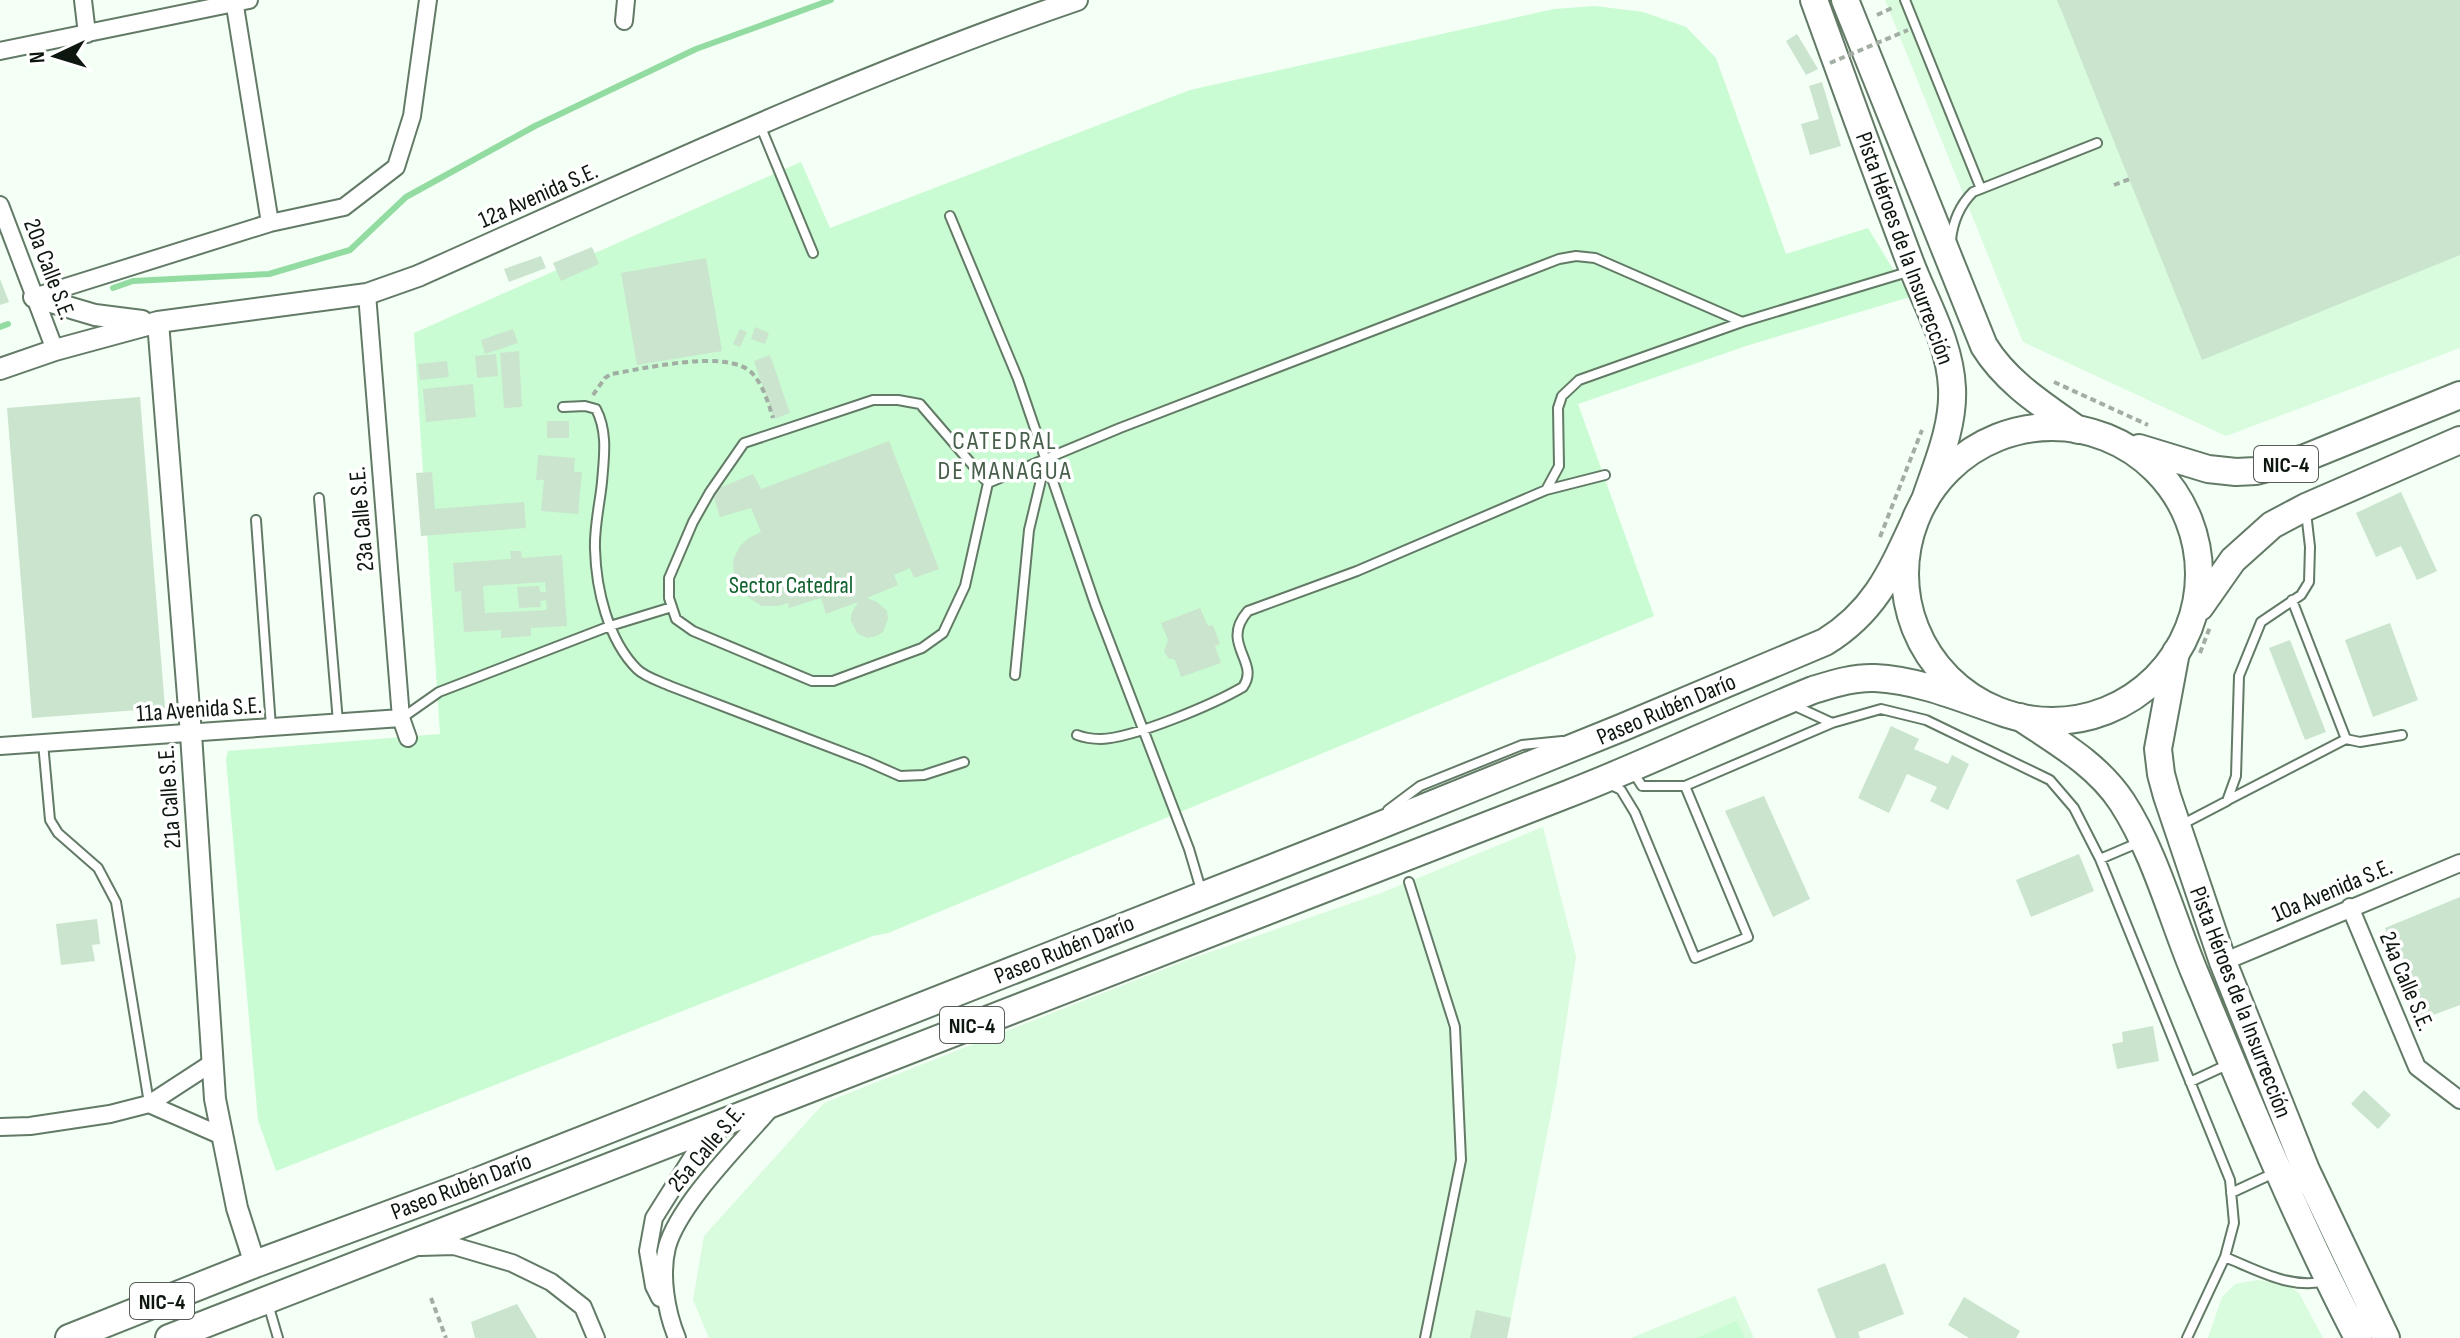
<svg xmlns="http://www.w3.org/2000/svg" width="2460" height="1338" font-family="'Sofia Sans Condensed',sans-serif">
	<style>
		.built { fill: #d9fbde }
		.green { fill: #c9fcd2 }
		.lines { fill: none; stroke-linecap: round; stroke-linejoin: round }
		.stream { stroke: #92dba1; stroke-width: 6 }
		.building { fill: #cae4ce; fill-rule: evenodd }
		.service-casing { stroke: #627a66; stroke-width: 12 }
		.minor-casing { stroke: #627a66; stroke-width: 20 }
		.tertiary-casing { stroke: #627a66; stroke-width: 24 }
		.primary-casing { stroke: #627a66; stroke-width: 30 }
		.trunk-casing { stroke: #627a66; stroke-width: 30 }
		.path { stroke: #a2ada4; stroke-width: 4; stroke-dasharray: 6 4; stroke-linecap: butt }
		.service { stroke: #fff; stroke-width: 8 }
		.minor { stroke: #fff; stroke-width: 16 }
		.tertiary { stroke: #fff; stroke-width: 20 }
		.primary { stroke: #fff; stroke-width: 26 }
		.trunk { stroke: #fff; stroke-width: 26 }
		.path-bridge { stroke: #a2ada4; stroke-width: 4; stroke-dasharray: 6 4; stroke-linecap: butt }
		.labels { text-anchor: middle; stroke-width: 7; stroke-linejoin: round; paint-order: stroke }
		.shield { fill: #fff; stroke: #565c57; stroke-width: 2 }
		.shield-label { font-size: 22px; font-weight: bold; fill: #0d160f }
		.street-label { font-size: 24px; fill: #0d160f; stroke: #fff }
		.park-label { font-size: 24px; fill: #12622e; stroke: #fff }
		.neighbourhood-label { font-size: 26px; letter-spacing: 2px; fill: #475f4b; stroke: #fff }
	</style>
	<rect width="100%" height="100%" fill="#f4fff5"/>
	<path class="built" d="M1885,0h575v348l-234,88 -203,-94z
		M1543,827l33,130 -20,131 -49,250h-798l-16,-38 11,-64 120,-133 363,-143 194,-67z
		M2257,1280l30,4 12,9 24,45h-115l14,-41 13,-13z
		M1735,1296l19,42h-123z"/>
	<path class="green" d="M1595,6l48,6 43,15 30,31 70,196 82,-26 42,69 -161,48 -171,59 76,212 -766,317 -15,3 -597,235 -18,-51 -32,-361 2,-8 212,-17 -26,-401 387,-171 29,66 360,-138 364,-81z
		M1737,1321l8,17h-49z"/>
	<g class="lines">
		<path class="stream" d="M113,288l20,-7 136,-7 81,-24 56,-53 129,-71 161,-77 135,-49
			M0,327l8,-3"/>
	</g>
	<path class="building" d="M2057,0h403v255l-258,105z
		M1797,34l21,35 -12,6 -20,-34z
		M1822,82l19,64 -31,9 -9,-31 18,-5 -10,-33z
		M592,247l7,17 -38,17 -8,-18z
		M541,256l5,12 -37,14 -5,-13z
		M706,258l16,93 -85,14 -16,-92z
		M0,279l9,23 -9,3z
		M755,327l14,6 -4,11 -14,-5z
		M513,329l5,14 -33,11 -4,-14z
		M740,329l7,3 -7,15 -7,-3z
		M519,351l3,56 -18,1 -4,-55z
		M496,354l2,22 -21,2 -2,-22z
		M770,355l20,58 -16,6 -20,-58z
		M447,361l2,16 -29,3 -2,-16z
		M473,384l3,33 -50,5 -3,-33z
		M140,397l25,311 -133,10 -25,-310z
		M547,421h22v17h-22z
		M889,441l50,128 -25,9 -4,-10 -16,7 4,10 -31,13 10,4 10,9 1,8 -5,13 -7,4 -8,2 -10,-4 -7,-13v-7l7,-12 -32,12 -5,-16 -32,10 -1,-5 -9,3h-17l-13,-8 -15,-22 -1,-16 7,-14 9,-8 12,-6 -10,-24 -31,9 -8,-26 41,-17 8,15z
		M538,455l37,3 -1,14h8l-4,42 -37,-3 3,-31h-8z
		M432,472l3,37 89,-7 2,26 -105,8 -5,-63z
		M2401,492l36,79 -20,9 -16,-34 -25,11 -20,-44z
		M510,551h11l1,7 40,-3 5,71 -36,2v8l-30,2v-8l-37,2 -3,-41 -6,1 -2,-29 58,-4zM545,582l1,10h-6l-1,-6 -22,1 2,21 22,-1 -1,-6 6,-1 1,10 -62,3 -2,-27z
		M1200,608l8,18 5,-1 7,19 -5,2 6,17 -40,14 -6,-17 -7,-2 -4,-7 4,-11 -7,-17z
		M2390,623l28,77 -45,17 -28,-77z
		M2290,640l36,92 -21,8 -36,-92z
		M1891,726l28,13 -5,10 34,15 4,-9 17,9 -21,46 -18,-9 7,-14 -30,-13 -18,39 -31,-15z
		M1764,796l46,103 -37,18 -48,-106z
		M2079,854l15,37 -63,26 -15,-37z
		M2460,897v108l-40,15 -35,-92z
		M97,919l3,25 -8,1 3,16 -34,4 -5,-41z
		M2153,1026l6,35 -42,8 -5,-25 11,-2 -1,-10z
		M2364,1090l27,25 -13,14 -27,-25z
		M1885,1263l19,51 -46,18 2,6h-24l-19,-49z
		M1964,1297l56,34 -4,7h-47l-21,-13z
		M517,1304l20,34h-62l-4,-16z
		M1476,1310l35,8 -4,20h-37z"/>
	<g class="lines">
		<defs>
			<path id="service" d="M1905,0l76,189
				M760,125l53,128
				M950,216l68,163 77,225 94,245 13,44
				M1951,240c2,-19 9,-35 22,-48l124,-49
				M563,407l22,-1 11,3c12,23 8,48 6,73 -2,21 -8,45 -7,67 1,40 13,91 42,120 8,8 22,12 33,17l196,75 34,15 24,-1 40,-13
				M988,483l-68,-79 -22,-4h-25l-129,43 -34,49 -17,30 -24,56v20l7,21 17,12 119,50h21l89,-33 21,-15 22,-47 23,-103 132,-55 439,-169 17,-3 19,2 147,64
				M1546,490l13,-24 -1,-58 4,-12 17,-16 163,-58 169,-51
				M319,498l19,224
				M256,520l15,207
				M2292,600l54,139
				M1015,675l14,-145 17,-71
				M1793,705l39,18
				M402,718l37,-26 171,-66 62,-19
				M1077,735c8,3 15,4 24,4 33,-1 113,-35 142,-52 18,-25 -24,-43 5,-76l109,-40 189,-81 59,-15
				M43,743l7,77 8,13 40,35 18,34 33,201
				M1633,772l9,14h43l147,-63 49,-14 45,11 124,60 24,28 26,51 130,321 4,43 -9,34 -38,81
				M1607,783l14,7 14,23 60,145 53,-21 -63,-151
				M2228,800l118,-61 14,3 42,-7
				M1388,810l32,-24 102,-41 40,-4
				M2181,825l46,-24 9,-25 3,-100 22,-54 40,-27 8,-13 1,-35 -4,-35
				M2100,859l40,-17
				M1409,882l46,145 6,133 -36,178
				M2190,1082l39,-18
				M2231,1193l43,-20
				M2225,1257c32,13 66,33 101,24
				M268,1304l10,34"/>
			<path id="minor" d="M83,0l4,34
				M234,0l36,223
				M624,21l2,-21
				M0,51l249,-51
				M0,205l55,145
				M367,294l34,424 7,20
				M34,297l236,-74 74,-16 52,-40 16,-51 16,-116
				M0,746l401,-28
				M2350,907l67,160 43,33
				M2223,962l237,-99
				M149,1104l73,32
				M0,1127l30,-1 80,-12 39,-10 63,-41
				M420,1247l34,-1 58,17 39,19 32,25 13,31
				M660,1298l-6,-12 -6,-35 6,-33 56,-89
				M677,1338c-11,-27 -17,-63 -10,-91 12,-43 73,-103 103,-138"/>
			<path id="tertiary" d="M34,297l61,18 47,6
				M158,322l33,412 24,365 22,109 18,56
				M0,369l55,-19 103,-28 209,-28 51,-18c218,-97 434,-199 659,-276"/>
			<path id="primary" d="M1814,0c32,88 63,175 96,262 16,42 40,81 42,126 2,38 -15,76 -27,112
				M1845,0l139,346c23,37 59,59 94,84
				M2176,652l-18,97 3,25 6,22 56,166 83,208 80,168
				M2020,717c37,25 77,47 102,85 33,51 49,113 72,169 51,123 102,248 164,367"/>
			<path id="trunk" d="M1905 574a147 147 0 1 1 294 0a147 147 0 1 1-294 0Z
				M2139,448l69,21 28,3 20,-1 49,-13 155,-63
				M2200,607l33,-47 39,-35 34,-18 154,-67
				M69,1338l186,-74 213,-79 888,-350 265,-107 204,-86c49,-30 66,-69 89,-119
				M169,1338c466,-183 933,-361 1399,-544 82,-32 163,-71 245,-104 20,-6 41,-13 62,-12 44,2 88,21 129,35"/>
		</defs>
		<use href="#service" class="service-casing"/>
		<use href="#minor" class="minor-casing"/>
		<use href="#tertiary" class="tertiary-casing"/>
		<use href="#primary" class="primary-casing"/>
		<use href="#trunk" class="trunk-casing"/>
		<path class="path" d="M1877,15l17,-8
			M2114,185l16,-6
			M2054,382l94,43
			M593,395l12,-17 6,-4c32,-5 117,-26 141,-1 11,12 16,29 21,45
			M1880,537l42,-107
			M2200,653l10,-26
			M431,1298l15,40"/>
		<use href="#service" class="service"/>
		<use href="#minor" class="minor"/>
		<use href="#tertiary" class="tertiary"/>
		<use href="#primary" class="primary"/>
		<use href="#trunk" class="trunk"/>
		<path class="path-bridge" d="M1830,63l78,-33"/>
	</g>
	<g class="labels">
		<g class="shield">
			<rect x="2254" y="446" width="64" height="36" rx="6"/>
			<rect x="940" y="1007" width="64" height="36" rx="6"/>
			<rect x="130" y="1283" width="64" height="36" rx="6"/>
		</g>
		<g class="shield-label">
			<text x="2286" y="472">NIC-4</text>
			<text x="972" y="1033">NIC-4</text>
			<text x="162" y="1309">NIC-4</text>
		</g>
		<g class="street-label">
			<text transform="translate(538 195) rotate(-24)" y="8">12a Avenida S.E.</text>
			<text transform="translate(1905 248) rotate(70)" y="8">Pista Héroes de la Insurrección</text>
			<text transform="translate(50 269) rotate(69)" y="8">20a Calle S.E.</text>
			<text transform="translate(361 519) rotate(-95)" y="8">23a Calle S.E.</text>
			<text transform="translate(199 709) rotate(-4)" y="8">11a Avenida S.E.</text>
			<text transform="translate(1666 709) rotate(-23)" y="8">Paseo Rubén Darío</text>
			<text transform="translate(169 797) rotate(-94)" y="8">21a Calle S.E.</text>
			<text transform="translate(2332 890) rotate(-23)" y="8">10a Avenida S.E.</text>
			<text transform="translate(1064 949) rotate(-22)" y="8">Paseo Rubén Darío</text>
			<text transform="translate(2407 981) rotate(67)" y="8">24a Calle S.E.</text>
			<text transform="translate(2241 1002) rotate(69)" y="8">Pista Héroes de la Insurrección</text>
			<text transform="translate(706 1148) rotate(-50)" y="8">25a Calle S.E.</text>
			<text transform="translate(461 1186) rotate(-21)" y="8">Paseo Rubén Darío</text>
		</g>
		<g class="park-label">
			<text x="791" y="593">Sector Catedral</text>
		</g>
		<g class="neighbourhood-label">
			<text x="1005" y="449">CATEDRAL<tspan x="1005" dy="30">DE MANAGUA</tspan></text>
		</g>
	</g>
	<g transform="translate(56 56) rotate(266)" stroke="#ffffff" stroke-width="6" paint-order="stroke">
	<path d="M0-6L14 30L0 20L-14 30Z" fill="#0d160f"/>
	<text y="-12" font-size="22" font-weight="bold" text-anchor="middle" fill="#0d160f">N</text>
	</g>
</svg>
